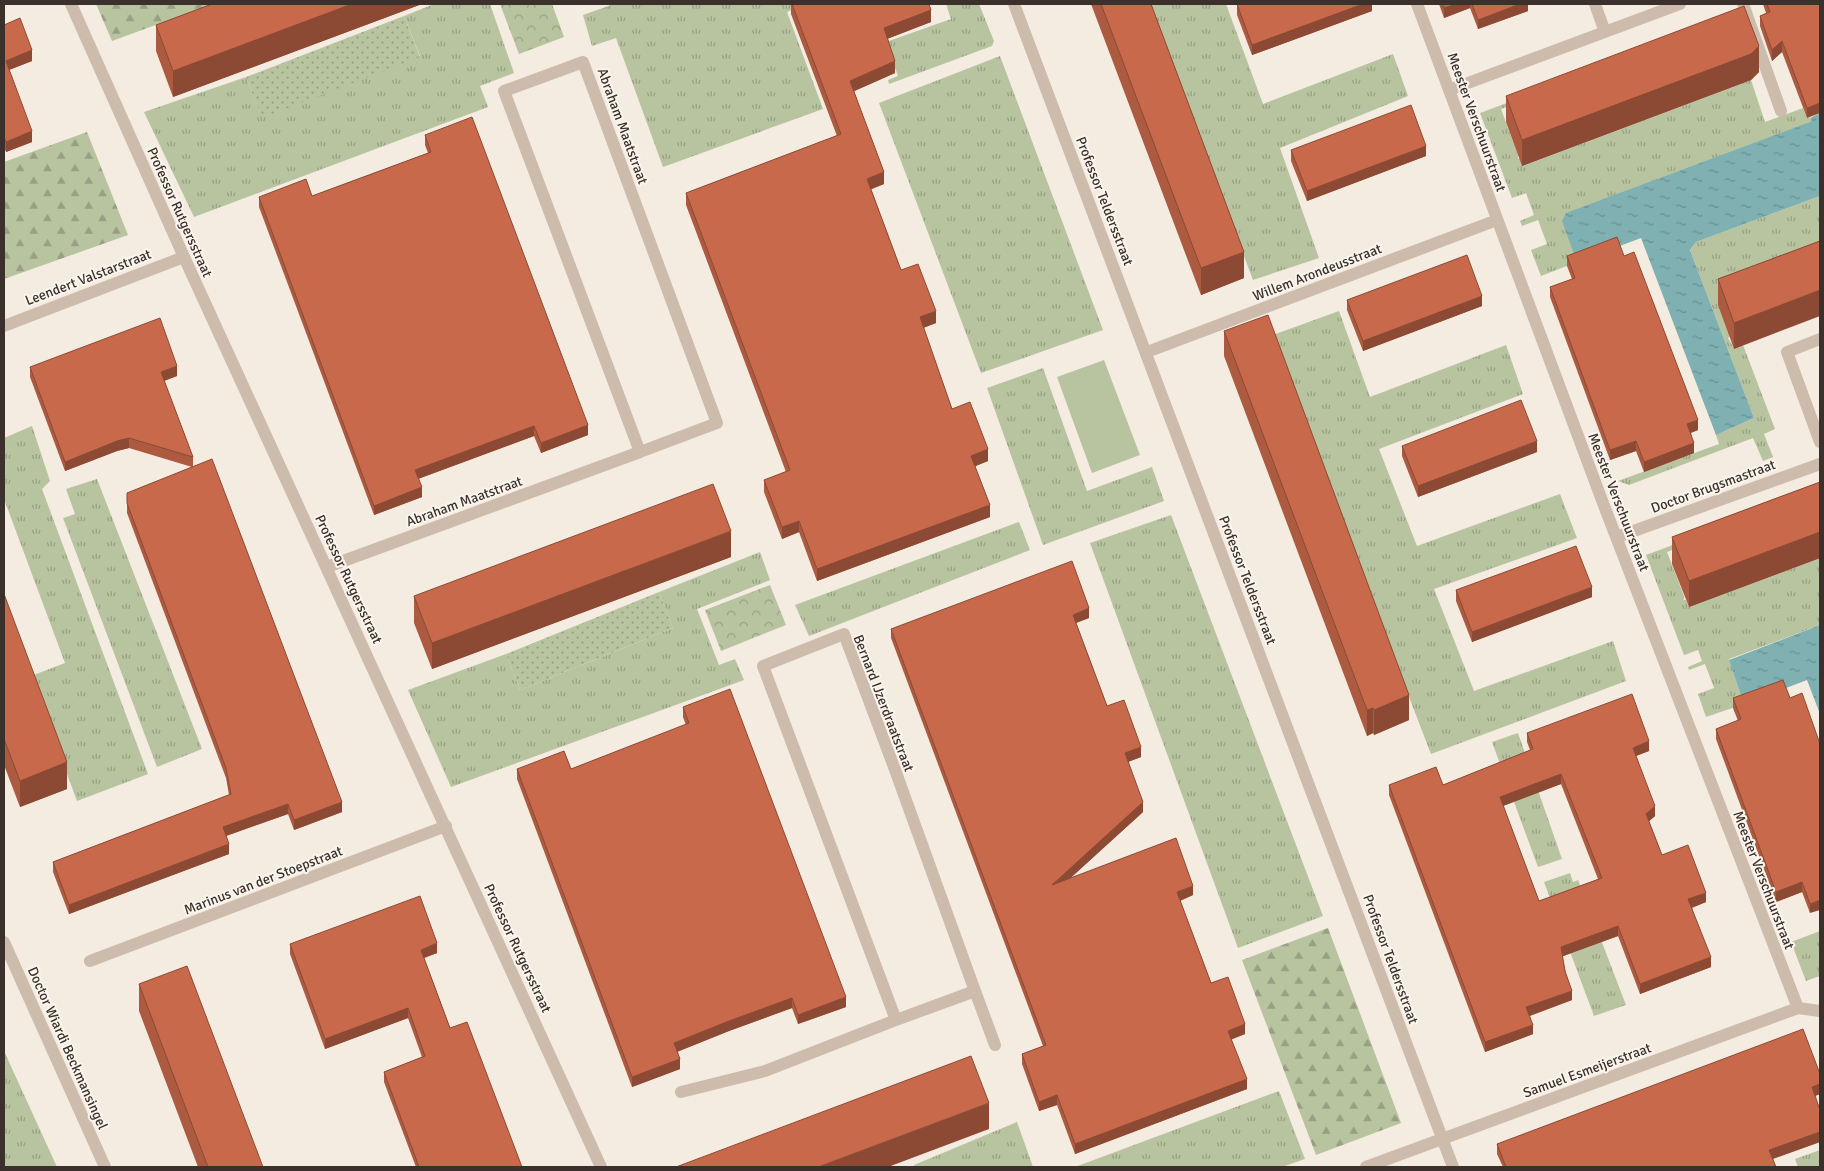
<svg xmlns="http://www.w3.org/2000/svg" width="1824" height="1171" font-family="Signika,sans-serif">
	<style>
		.grass { fill: url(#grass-tufts) }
		.forest { fill: url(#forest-firs) }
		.park { fill: url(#park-crowns) }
		.garden { fill: url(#garden-dots) }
		.pitch { fill: #b8c4a0 }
		.water { fill: url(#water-ripples) }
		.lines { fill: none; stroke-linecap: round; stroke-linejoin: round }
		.minor { stroke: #cdbbac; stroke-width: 12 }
		.tertiary { stroke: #cdbbac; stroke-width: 12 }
		.wall { fill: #ac5a40; fill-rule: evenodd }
		.shaded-wall { fill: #8c4a34 }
		.building { fill: #c8694b; stroke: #8c4a34; fill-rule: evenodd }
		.labels { text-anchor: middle; stroke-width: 4; stroke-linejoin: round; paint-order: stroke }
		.street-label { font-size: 14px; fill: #3b302b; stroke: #fbf5ee }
	</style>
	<defs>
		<pattern id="grass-tufts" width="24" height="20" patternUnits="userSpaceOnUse" patternTransform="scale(1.25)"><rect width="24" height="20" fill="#b8c4a0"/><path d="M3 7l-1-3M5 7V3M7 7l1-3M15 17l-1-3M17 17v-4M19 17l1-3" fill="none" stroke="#97a083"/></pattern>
		<pattern id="forest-firs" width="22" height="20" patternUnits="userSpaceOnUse" patternTransform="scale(1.25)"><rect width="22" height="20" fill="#b8c4a0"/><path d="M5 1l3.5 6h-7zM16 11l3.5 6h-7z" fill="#97a083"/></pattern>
		<pattern id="park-crowns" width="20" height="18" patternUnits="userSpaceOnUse" patternTransform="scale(1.25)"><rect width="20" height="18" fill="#b8c4a0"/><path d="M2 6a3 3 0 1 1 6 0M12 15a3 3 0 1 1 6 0" fill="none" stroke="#97a083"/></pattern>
		<pattern id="garden-dots" width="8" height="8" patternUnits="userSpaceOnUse" patternTransform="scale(1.25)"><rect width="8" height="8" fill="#b8c4a0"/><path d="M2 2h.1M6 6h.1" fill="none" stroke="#97a083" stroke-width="1.8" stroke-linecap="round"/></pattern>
		<pattern id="water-ripples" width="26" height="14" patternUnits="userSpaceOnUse" patternTransform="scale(1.25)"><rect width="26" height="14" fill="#7fb0b2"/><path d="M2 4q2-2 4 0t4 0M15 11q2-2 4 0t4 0" fill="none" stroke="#699091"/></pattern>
	</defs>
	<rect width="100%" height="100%" fill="#f4ebe1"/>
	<path class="grass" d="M434,4h56l24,69 -34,13 8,21 -294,110 -50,-105 102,-35 16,40 158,-61 -16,-40z
		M614,4h192l-19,8 36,97 -160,58 -47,-129 -24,8 -9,-31z
		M946,4h33l15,37 -2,5 -103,38 -1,-4 10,-4 -12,-34 65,-23z
		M1149,4h77l37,100 130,-50 15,42 -128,52 39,110 -66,22z
		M1000,56l103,274 -122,43 -102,-270z
		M1751,80l14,42 38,-14 4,10 5,-1 -2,5 -233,140 -36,14 -10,-26 16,-6 -9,-24 -16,6 -2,-5 14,-6 -8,-22 -14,5 -32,-85 43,-16 1,4 -23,8 17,46v4l2,-1 3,8z
		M1820,196v71l-92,71 6,10 9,-3 32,84 -11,5 9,23 -10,4 -10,-23 -124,47 -11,-4 101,-37 -3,-9 38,-17 -64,-168 6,-8z
		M1339,311l31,86 136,-52 17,49 -144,55 38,97 143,-52 17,44 -143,51 40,102 139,-50 13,40 -195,73 -161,-418z
		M1043,368l44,123 65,-24 12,34 -121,44 -56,-157z
		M32,426l18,55 -8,8 106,285 -71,27 -46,-125 34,-13 -61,-164v-61z
		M97,479l105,270 -45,18 -94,-249 12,-4 -9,-25z
		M1171,515l152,401 -85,32 -148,-405z
		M1019,522l11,28 -221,86 -14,-31z
		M1689,539l1,4 -23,9 17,44v4h2l3,7 131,-49v67l-91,34 15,45 -38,13 -8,-23 16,-6 -9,-24 -16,6 -1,-3 14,-6 -4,-11 -14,5 -38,-100z
		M760,552l10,28 -73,29 22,56 16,-6 9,21 -293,107 -43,-97 98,-36 14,36 153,-62 -14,-36z
		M1518,733l44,126 -24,8 -46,-125z
		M1570,873l3,9 5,-2 48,125 -32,11 -50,-134z
		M1820,931v45l-14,5 -15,-39z
		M4,1051l53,116h-53z
		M1279,1091l26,68 -23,8h-207z
		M1017,1122l16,45h-118l-1,-2z
		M1820,1150v17h-22l-3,-8z"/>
	<path class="forest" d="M96,4h113l1,1 -98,36z
		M87,132l41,103 -124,44v-117z
		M1328,928l73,195 -85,32 -74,-195z"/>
	<path class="park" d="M500,4h52l12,33 -45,17z
		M770,585l16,40 -65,26 -16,-41z"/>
	<path class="garden" d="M404,16l16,41 -158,61 -16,-41z
		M659,592l14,36 -153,62 -14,-36z"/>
	<path class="pitch" d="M1104,360l36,95 -48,18 -35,-96z"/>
	<path class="water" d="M1820,113v83l-124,46 -6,8 64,168 -38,17 -75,-197 -64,24 -15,-41 4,-8 244,-91 2,-5z
		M1820,625v89l-13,-34 -63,24 -15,-44z"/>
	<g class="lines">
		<path class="minor" d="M71,4l113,253 417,910
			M1014,4l439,1163
			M1417,4l186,499 195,505
			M1595,4l10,28
			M1743,4l38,107
			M1449,90l231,-86
			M4,326l180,-69
			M1820,339l-33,13 33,90
			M1147,352l350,-132
			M1617,537l203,-73
			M327,567l313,-115 -136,-361 79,-29 134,361 -77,29
			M90,961l356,-135
			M975,991l20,54
			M681,1092l84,-21 131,-51 79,-29 -81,-224 -50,-133 -81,32 133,354
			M1366,1167l432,-159 22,3"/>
		<path class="tertiary" d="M4,942l101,225"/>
	</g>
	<path class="wall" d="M212,4h210l-249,93 -17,-46v-26z
		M791,4h138l2,18 -44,17 8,34 -41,18 30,93 -13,5 30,81 35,53 -13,5 29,81 36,52 -13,5 15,51 -173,64 -18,-49 -17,7 -18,-47v-12l22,-8 -100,-267v-12l151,-57 -46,-122z
		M1091,4h60l93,274 -43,17z
		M1237,4h135v7l-120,44 -15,-40z
		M1439,4h89v7l-50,18 -8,-21 -26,10z
		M1763,4h57l-13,114 -25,-66 -10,9 -12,-35v-10l6,-3z
		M4,25l28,36 -23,9 23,72 -26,10 -2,-5z
		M1759,72l-8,8 -229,86 -16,-44v-26z
		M425,135l163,300 -47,18 -7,-17 -116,43 4,18 -48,18 -115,-308v-10l53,-1 116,-43 -3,-8z
		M1291,150l135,6 -119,45 -16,-40z
		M1820,241l-86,108 -16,-44v-26z
		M1567,256h57l74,174 -7,3 3,20 -50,19 -8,-21 -26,9 -60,-163v-10l22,-8 -5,-13z
		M1347,300l135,6 -119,45 -16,-41z
		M1224,331l185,389 -35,15 -1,-2 -6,3 -143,-380z
		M30,367l147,9 -13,5 29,76v10l149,345 -48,18 -6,-16 -62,22 3,18 -160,60 -16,-42v-10l176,-67 -3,-17 -99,-265v-20l65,-26 -63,-19 -12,3 -52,20 -35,-94z
		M1402,446l135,6 -119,45 -16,-41z
		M1820,482v76l-131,49 -17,-43v-27z
		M731,557l-299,112 -18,-46v-27z
		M1456,590l136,7 -120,45 -16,-41z
		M4,594l63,195 -47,18 -16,-42z
		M1089,618l-13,5 31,83 34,51 -13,5 15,50 -73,66 123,17 -13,6 31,82 34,51 -14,5 16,50 -172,65 -18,-49 -18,6 -17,-47v-10l21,-8 -152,-408v-9z
		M1733,698h57l30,46 -10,169 -8,-21 -26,10 -60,-163v-10l22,-8 -5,-13z
		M683,707l163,300 -48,17 -6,-16 -63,23 -52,21 3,17 -48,18 -115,-308v-10h54l115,-44 -3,-8z
		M1527,733l122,18 -13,5 19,60 -6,5 13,34 44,47 -14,6 19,59 -71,27 -22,-58 -56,20 10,44 -42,16 3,18 -48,18 -96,-257v-10h54l87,-35 -3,-8zM1561,784l37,95 -59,22 -36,-95z
		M290,944l147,9 -13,5 26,70 72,139h-106l-32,-85v-10l38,-15 -14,-39 -83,31 -35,-95z
		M139,984l124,183h-65l-59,-156z
		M1820,1074v20l-5,2 5,46 -47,17 3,8h-273l-6,-13v-10z"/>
	<path class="shaded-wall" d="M352,4h70l-249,93v-26z
		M1363,4h9v7l-120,44v-10z
		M1456,4h14v4l-26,10v-10z
		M1520,4h8v7l-50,18v-9z
		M931,10v12l-47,18v-12z
		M1782,41v11l-10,9v-11z
		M1759,46v26l-8,8 -229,86v-26z
		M32,50v11l-26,10v-10z
		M895,61v12l-45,20v-12z
		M1820,103v10l-13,5v-10z
		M32,131v11l-26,10v-10z
		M1426,146v10l-119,45v-10z
		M884,172v12l-17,7v-12z
		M1244,252v26l-43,17v-27z
		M1820,290v26l-86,33v-26z
		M1482,296v10l-119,45v-10z
		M936,311v12l-16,6v-12z
		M177,366v10l-16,6v-10z
		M1698,420v10l-11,4v-10z
		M588,425v10l-47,18v-10z
		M534,426v10l-119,44v-10z
		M129,438v10l-12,3 -52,20v-9l52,-21z
		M1537,441v11l-119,45v-11z
		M1636,441v10l-26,9v-10z
		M1694,443v10l-50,19v-10z
		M988,449v12l-17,7v-12z
		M422,487v10l-48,18v-9z
		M990,505v12l-173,64v-12z
		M799,521v11l-17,7v-12z
		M731,531v26l-299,112v-26z
		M1820,532v26l-131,49v-26z
		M1592,587v10l-120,45v-10z
		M1089,608v10l-16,6v-9z
		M1409,695v25l-35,15v-25z
		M1373,708v25l-6,3v-26z
		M1649,741v10l-16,6v-9z
		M1141,747v10l-16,6v-10z
		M67,762v27l-47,18v-26z
		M1561,774v10l-61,23v-10z
		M342,802v10l-48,18v-10z
		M1143,802v10l-91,83v-10z
		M288,804v10l-65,23v-10z
		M1655,806v10l-9,8v-10z
		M229,844v10l-160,60v-9z
		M1802,882v10l-26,10v-10z
		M1193,886v9l-16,7v-10z
		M1706,893v9l-18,7v-10z
		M1820,900v10l-10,3v-9z
		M1618,926v10l-57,21v-10z
		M437,943v10l-16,6v-9z
		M1711,957v10l-71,27v-10z
		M1572,991v9l-46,17v-10z
		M846,997v10l-48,17v-9z
		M792,998v10l-63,23 -55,22v-10l55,-22z
		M408,1008v10l-83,31v-10z
		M1245,1024v10l-17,7v-10z
		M1533,1025v9l-48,18v-10z
		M680,1059v10l-48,18v-10z
		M1247,1079v10l-172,65v-10z
		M1820,1084v10l-8,3v-10z
		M1057,1095v10l-18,6v-9z
		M989,1103v26l-101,38h-70z
		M1820,1132v10l-51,18v-10z"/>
	<path class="building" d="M212,4h140l-179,67 -17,-46z
		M792,4h137l2,6 -47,18 11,33 -45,20 34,91 -17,7 34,91 17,-6 18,47 -16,6 32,92 18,-7 18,47 -17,7 19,49 -173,64 -18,-48 -17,6 -18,-47 26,-10 -104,-277 155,-59z
		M1101,4h50l93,248 -43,16z
		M1237,4h126l-111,41z
		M1443,4h13l-12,4z
		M1472,4h48l-42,16z
		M1767,4h53v99l-13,5 -25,-67 -10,9 -12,-34 10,-4z
		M1744,6l15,40 -8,8 -229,86 -16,-44z
		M20,18l12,32 -26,11 26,70 -26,11 -2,-5v-112z
		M1411,105l15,41 -119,45 -16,-41z
		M472,117l116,308 -47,18 -7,-17 -119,44 7,17 -48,19 -115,-309 47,-18 6,17 119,-44 -6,-17z
		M1617,237l7,19 10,-4 64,168 -11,4 7,19 -50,19 -8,-21 -26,9 -60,-163 25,-9 -8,-22z
		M1820,241v49l-86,33 -16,-44z
		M1467,255l15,41 -119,45 -16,-41z
		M1268,315l141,380 -35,15 -1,-2 -6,2 -143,-379z
		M160,318l17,48 -16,6 32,85 -64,-19 -12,3 -52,21 -35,-95z
		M1521,400l16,41 -119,45 -16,-40z
		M212,459l130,343 -48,18 -6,-16 -65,23 6,17 -160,61 -16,-43 178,-68 -5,-26 -99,-265v-10z
		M1820,482v50l-131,49 -17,-44z
		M713,484l18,47 -299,112 -18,-47z
		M1576,546l16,41 -120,45 -16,-42z
		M1072,561l17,47 -16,7 34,91 17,-6 17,47 -16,6 18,49 -91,83 124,-47 17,48 -16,6 34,91 17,-6 17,47 -17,7 19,48 -172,65 -18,-49 -18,7 -17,-48 24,-9 -155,-416z
		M4,594l63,168 -47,19 -16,-42z
		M1783,680l7,18 12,-5 18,51v156l-10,4 -8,-22 -26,10 -60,-163 25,-10 -8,-21z
		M730,689l116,308 -48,18 -6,-17 -63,23 -55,22 6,16 -48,18 -115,-308 47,-18 7,18 118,-46 -6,-16z
		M1632,694l17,47 -16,7 22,58 -9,8 16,41 26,-10 18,48 -18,6 23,58 -71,27 -22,-58 -57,21 4,24 7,20 -46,16 7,18 -48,17 -96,-257 47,-18 7,18 90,-36 -6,-16zM1561,774l41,104 -63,23 -39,-104z
		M420,896l17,47 -16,7 29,78 17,-6 55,145h-103l-35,-95 41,-16 -17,-48 -83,31 -35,-95z
		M187,966l76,201h-55l-69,-183z
		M1803,1029l17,45v10l-8,3 8,23v22l-51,18 7,17h-270l-9,-23z
		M971,1056l18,47 -171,64h-142z"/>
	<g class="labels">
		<g class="street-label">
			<text transform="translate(1477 122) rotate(70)" y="5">Meester Verschuurstraat</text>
			<text transform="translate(623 126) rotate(70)" y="5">Abraham Maatstraat</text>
			<text transform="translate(1105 201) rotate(69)" y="5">Professor Teldersstraat</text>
			<text transform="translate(180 212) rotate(66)" y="5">Professor Rutgersstraat</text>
			<text transform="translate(1317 272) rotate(-21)" y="5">Willem Arondeusstraat</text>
			<text transform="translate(88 277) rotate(-21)" y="5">Leendert Valstarstraat</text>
			<text transform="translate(1713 486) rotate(-20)" y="5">Doctor Brugsmastraat</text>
			<text transform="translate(464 501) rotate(-20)" y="5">Abraham Maatstraat</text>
			<text transform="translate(1619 502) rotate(69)" y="5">Meester Verschuurstraat</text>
			<text transform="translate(349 579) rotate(65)" y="5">Professor Rutgersstraat</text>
			<text transform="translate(1248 580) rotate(69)" y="5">Professor Teldersstraat</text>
			<text transform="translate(884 703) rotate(69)" y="5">Bernard IJzerdraatstraat</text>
			<text transform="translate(263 880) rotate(-21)" y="5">Marinus van der Stoepstraat</text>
			<text transform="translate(1764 880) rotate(69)" y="5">Meester Verschuurstraat</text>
			<text transform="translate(518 948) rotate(65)" y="5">Professor Rutgersstraat</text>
			<text transform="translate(1391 959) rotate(70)" y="5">Professor Teldersstraat</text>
			<text transform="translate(68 1048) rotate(66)" y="5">Doctor Wiardi Beckmansingel</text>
			<text transform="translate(1587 1070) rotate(-20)" y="5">Samuel Esmeijerstraat</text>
		</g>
	</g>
	<rect width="1824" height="1171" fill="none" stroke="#3b302b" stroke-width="10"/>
</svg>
